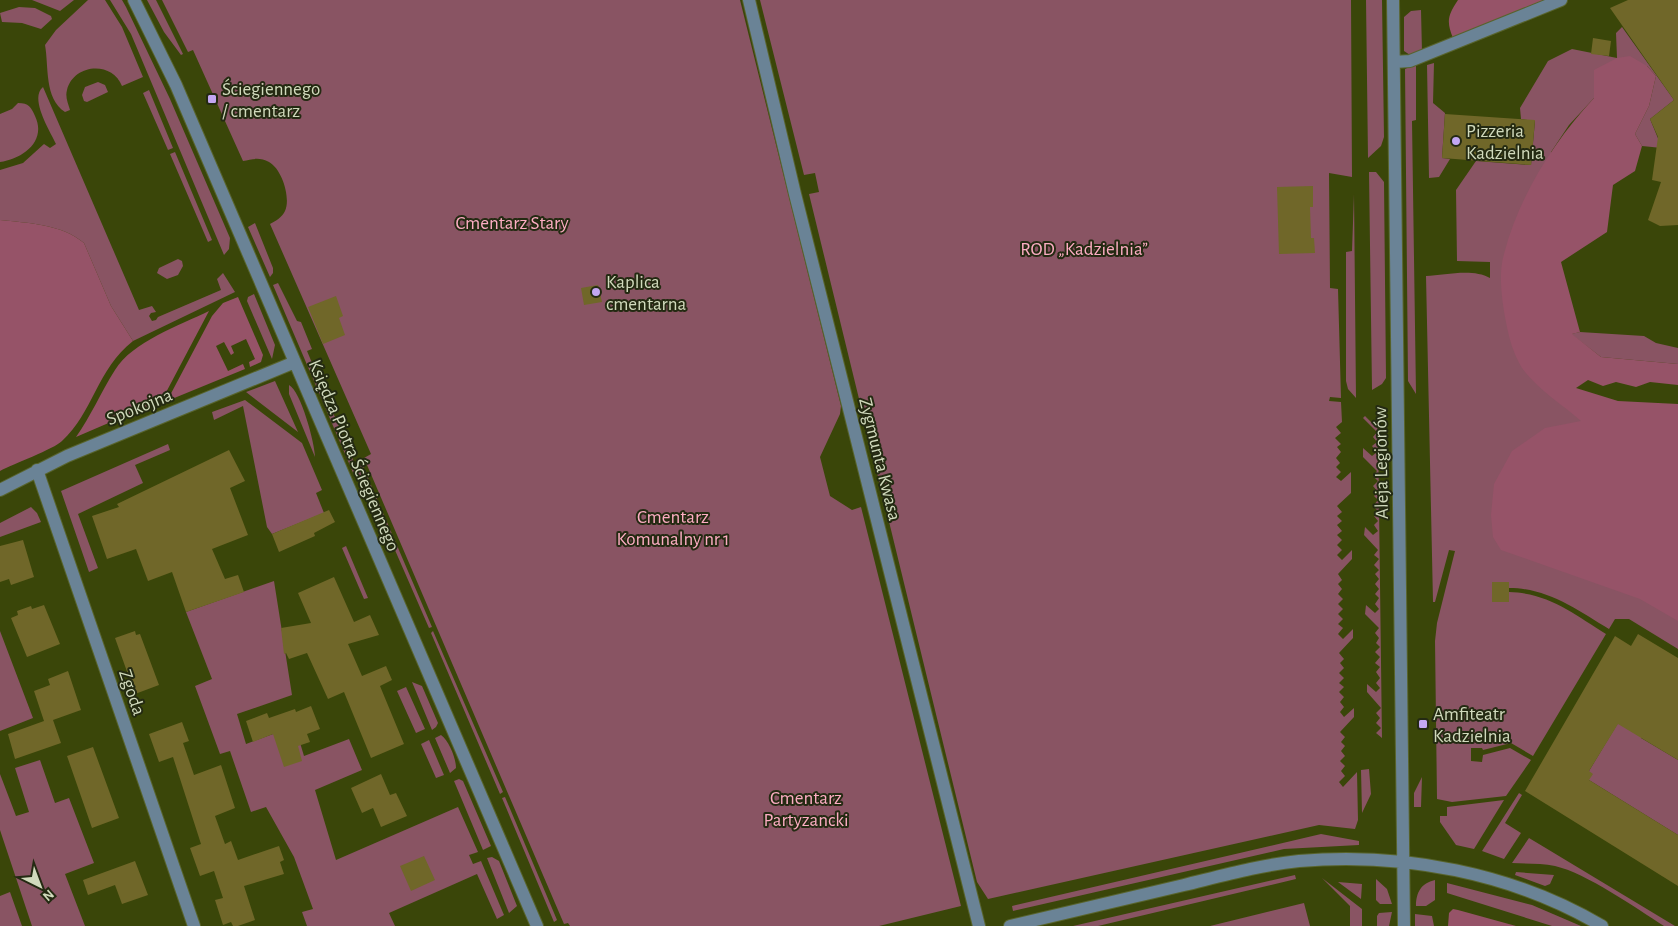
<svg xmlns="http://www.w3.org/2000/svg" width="1678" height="926" font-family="'Alegreya Sans',sans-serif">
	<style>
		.green { fill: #895463 }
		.forest { fill: #965368 }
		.building { fill: #706729 }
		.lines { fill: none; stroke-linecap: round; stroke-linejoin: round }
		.minor-casing { stroke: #58642d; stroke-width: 14 }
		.minor { stroke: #6a8396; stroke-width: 12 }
		.poi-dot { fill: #c3a7f2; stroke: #242a12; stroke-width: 2 }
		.labels { text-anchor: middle; stroke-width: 4; stroke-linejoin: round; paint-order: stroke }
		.poi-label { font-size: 19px; fill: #d1dabc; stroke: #242a12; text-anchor: start }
		.park-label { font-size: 19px; fill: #fdadc3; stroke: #242a12 }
		.street-label { font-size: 19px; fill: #d1dabc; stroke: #242a12 }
	</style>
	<rect width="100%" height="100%" fill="#3a4609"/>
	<path class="green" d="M32,0h42l-14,11z
		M88,0h17l17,27 21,50 -21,9c-10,-26 -49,-22 -55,4 -2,7 1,13 3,20l-5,2c-21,-14 -16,-45 -20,-67l11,-15z
		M110,0h12l4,7 44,92 60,139 -1,11 -5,6 -93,-221z
		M147,0h9l27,54 -2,1 -17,-23z
		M162,0h578l101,406 -1,8 -20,43 10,39 22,14 9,-3 100,399 -82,20h-309l-2,-3 -4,1 -200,-466 7,-4 -101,-230c6,-3 12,-7 15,-13 6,-13 -3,-42 -16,-49 -9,-5 -17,-3 -26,-1l-50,-111 -5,2z
		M760,0h591l1,177 -23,-4 1,115 8,1 3,109 -11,-1 -1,4 12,1 1,20 -6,5 5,6 -6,5 6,6 -4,3 4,5 -5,6 4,5 -4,4 5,5 -5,5 5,4 10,-9v21l-14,13 5,6 -5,4 5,5 -5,4 5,6 -5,4 5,5 -5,5 5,5 -5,5 5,5 10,-10v9l-14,15 4,6 -4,4 4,5 -4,5 5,5 -5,5 5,5 -5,5 5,5 -5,5 5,4 -5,6 5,5 10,-10v9l-14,15 5,6 -4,4 4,5 -5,5 5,5 -5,5 5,4 -5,5 5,5 -4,5 4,5 -4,5 4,5 10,-9v9l-14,15 5,5 -4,5 4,4 -4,5 4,5 -5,5 5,5 -4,5 4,5 -6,6 4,5 14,-15 1,48 -3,9 -36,-4 -331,74 -11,-17 -168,-688 10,-2 -4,-19 -11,2z
		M1366,0h16l2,137 -3,9 -13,12z
		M19,7l16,1 16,8 1,3 -11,10 -19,-6 -20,-1 -2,-9z
		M1421,10l1,42 -12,3 -6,-4v-34l7,-6z
		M1622,27l52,73 -24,19 12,29 -20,-2 -7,-12 14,-28 7,-30 -9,-10 -53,32 -25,27 -18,27v232l64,23 63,3v239l-49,-30h-14l-6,10c-32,-19 -61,-41 -100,-41v4c40,1 65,22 97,42l-73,122 -22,-13 -28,7 -1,-2h-11v13l11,1 1,-7 27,-7 21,12 -25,36 -54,6 -15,-3 -2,-158 2,-18 18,-72 -6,-1 -14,52h-2l-7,-326c19,-1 47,-8 64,2v-16l-33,-1 -1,-71 20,-29 55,4 4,-44 -14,-2 -1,-11 28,-47 24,-12 45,9 -1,-25z
		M1434,63l-1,40 12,10 -3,45 8,1 -11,18 -10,1 -2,-113z
		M1416,64v56l-4,1 4,273 -8,-13 -3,-312z
		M98,82l7,3 3,7 -21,10 -3,-1 -2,-6 3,-8z
		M43,87l96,223 13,-4 4,6 -5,1 -2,3 3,5 4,-1 2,-3 63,-27 -4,-11 6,-6 12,19 -102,49 -22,-35 -27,-63c-22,-19 -57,-20 -84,-23v-50l23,-7 21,-19 6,4 6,-4c-6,-13 -27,-46 -13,-57z
		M149,90l24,58 -5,2 -25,-57z
		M18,103c11,0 13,4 17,13 12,25 -12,43 -35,46v-48l12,-5z
		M175,152l37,88 -4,2 -38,-88z
		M1369,172h7l8,10 2,196 -4,6 -10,6z
		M1354,194l2,204 -8,-9 -2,-8v-129l6,-1z
		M255,223l18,45v5l-3,4 -22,-50z
		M178,259l4,2 1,5 -5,9 -11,4 -10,-6 2,-5z
		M278,283l19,38 4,1 11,27 -5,2 49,116 6,-3 7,16 -4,2 -11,-7 -81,-190z
		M254,294l21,51 -3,14 -25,-58 1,-4z
		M1580,332l64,4 12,7 22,5v16l-77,-7 -30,-23z
		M275,381l23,51 -52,-40z
		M289,385c12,6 26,59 26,72l-26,-63z
		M245,400l57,43 20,47 -6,3 8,20 -52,21 -5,-7 -24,-121 -29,14 -2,-8z
		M1365,416l13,13 4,309 -6,-5 5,-5 -5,-5 4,-5 -4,-5 5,-5 -14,-16v-8l9,8 4,-4 -4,-5 4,-5 -4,-6 4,-5 -5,-4 5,-6 -5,-5 5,-5 -4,-4 3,-5 -4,-5 4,-5 -14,-14 1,-9 9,8 4,-4 -4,-5 4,-6 -4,-4 4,-5 -4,-5 4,-5 -4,-5 4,-4 -5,-5 5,-6 -5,-4 4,-5 -14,-15 1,-8 8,8 5,-4 -4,-6 4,-4 -4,-5 4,-5 -5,-5 5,-6 -4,-4 4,-4 -5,-6 5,-5 -5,-5 4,-5 -14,-14v-9l9,8 5,-4 -5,-6 5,-4 -4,-5 4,-5 -14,-14z
		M168,444l2,6 -35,15 8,18 -65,31 20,54 -9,4 -28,-81z
		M371,485l61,142 -3,1 -62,-142z
		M31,507l6,6 4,9 -41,15v-14z
		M346,546l22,52 -4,1 -22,-51z
		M274,581l18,114 -55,19 9,30 49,-18 9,30 45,-17 13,31 -47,20 21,70 122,-53 20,45 -9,3 4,9 8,-3 23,54 -7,4 -20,-45 -88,39 6,13h-88l-5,-14 11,-3 -19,-52 -28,-50 -15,5 -21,-61 -10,3 -25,-68 17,-7 -26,-67z
		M0,631l33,87 -33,13z
		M433,631l70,161 -3,2 -69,-161z
		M1650,670l28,6 -37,62 37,22v75l-89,-55v-9z
		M412,682l10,4 16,37 -2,4 -4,3z
		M406,687l19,42 -9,4 -19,-42z
		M441,735c8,6 15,23 15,33l-6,5 -15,-35z
		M429,740l15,35 -8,3 -15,-34z
		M40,760l15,43 14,-5 25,65 -29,11 20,52h-53l-32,-96v-56l16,42 13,-4 -14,-44z
		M1369,769l2,25 -9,19 -1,-43z
		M1422,777l-1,30h-7v-14z
		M459,779l4,2 28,65 -8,4 -29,-69z
		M1519,793l3,2 -17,28 16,10 -17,26 -22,-8z
		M505,797l52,123 -3,2 -52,-124z
		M1504,800l-30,49 -18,-4 -16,-23v-6h7v-9z
		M1321,834l38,7v4l-75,4 -271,62 -1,-5z
		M1529,838l15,9 131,79h-11c-28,-18 -78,-53 -109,-60 -13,-3 -29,-2 -43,-3z
		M492,857l7,4 18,45 -8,7 -22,-55z
		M1516,872l38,3 -4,9 -5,2 -30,-11z
		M1295,875l1,4 -198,47h-25z
		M1322,878l40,31v17h-12v-20z
		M1376,879l11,10 5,15h-12l-4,-4z
		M1435,880v20l-9,6h-10c0,-13 5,-23 19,-26z
		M1338,882l24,2 -1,15z
		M1447,883l85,22 49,21h-29l-105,-33z
		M10,892l12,34h-22v-30z
		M1304,903l6,23h-100z
		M1392,912l-3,14h-12v-10l2,-3z
		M1415,914l17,2 2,10h-19z"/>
	<path class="forest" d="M1458,0h92l-97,38c-7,-17 -5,-23 5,-38z
		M1630,56l17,10 9,10 -7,30 -14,28 7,12 -7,25 -22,14 -6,47 -46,30 19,70 -8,2 29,23 77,7v21l-28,-3 -14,5 -20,-5 -13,4 -15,-6 -12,8 42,13 60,3v217l-38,-22 -139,-49 -8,-13 -2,-22 3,-31 18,-33 33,-23 36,-7c-19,-17 -44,-32 -59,-53 -9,-15 -13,-30 -16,-46 -4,-21 -8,-48 -2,-68 15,-58 50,-113 90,-156v-28l23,-12z
		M0,220c27,3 62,4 84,23l27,63 22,35c-36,28 -40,72 -71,100 -8,8 -49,23 -62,30z
		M238,297l25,58 -2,7 -11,5 -1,-5 6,-3 -9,-20 -15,7 3,7 -3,2 -7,-13 -8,4 12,25 15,-7 2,5 -78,32 45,-85 11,-13z
		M209,311l-47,89 -86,37c15,-21 25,-45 39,-67 17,-28 65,-45 94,-59z
		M1453,909l5,1 58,16h-68l1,-13z"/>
	<path class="building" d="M1628,0h50v225l-18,1 -12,-6 13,-38 -9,-2 6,-43 -8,-18 24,-19 -64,-92z
		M1593,38l18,3 -2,15 -18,-2z
		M1445,114l90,6 -4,45 -89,-7z
		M1313,186v21h-3l1,31h3l1,15 -36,1 -2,-67z
		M598,285l4,17 -18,3 -3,-17z
		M336,296l7,20 -4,2 6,17 -22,9 -15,-37z
		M229,450l16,31 -15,7 18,47 -36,14 13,30 13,-4 6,17 -58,20 -14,-40 -24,9 -12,-32 -29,10 -15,-43 27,-9 -2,-3z
		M329,510l6,12 -21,11 1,3 -36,16 -7,-18z
		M23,540l11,37 -23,8 -2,-6 -9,3v-36z
		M334,577l20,45 16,-7 9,20 -31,9 14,32 24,-10 6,14 -12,6 24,58 -33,14 -27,-66 -16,7 -21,-46 -18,6 -3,-6 -2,1 -3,-26 30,-5 -13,-30z
		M1492,582h17v20h-17z
		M44,605l16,39 -33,13 -16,-39 7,-3 -1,-4 14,-5 1,3z
		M135,631l1,4 4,-1 19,51 -24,9 -20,-56z
		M1638,634l40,24v102l-60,-36 -29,47 4,3 -4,6 89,55v51l-153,-95 90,-155 16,10z
		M68,671l13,39 -28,10 8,23 -46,16 -7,-25 36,-13 -10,-30 16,-6 -2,-6z
		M311,706l9,23 -13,5 3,8 -12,4 4,15 -18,6 -11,-33 -20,8 -7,-21 21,-8 2,5 26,-9 1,3z
		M182,722l7,19 -6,2 11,32 27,-10 14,43 -20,8 10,28 6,-3 7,19 41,-14 5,14 -4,2 4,12 -40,12 11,34 -17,6h-5l-2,-4 -8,3 -8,-25 8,-2 -9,-27 -14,5 -10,-28 11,-4 -28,-87 -14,5 -10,-28z
		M93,747l26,71 -27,10 -25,-72z
		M381,774l9,21 6,-2 11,23 -26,11 -8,-19 -11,5 -11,-25z
		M424,856l11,24 -24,11 -11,-25z
		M135,861l13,34 -26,9 -7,-19 -27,10 -5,-15z"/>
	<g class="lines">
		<defs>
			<path id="minor" d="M134,0l42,85 361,841
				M749,0l46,194 184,732
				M1393,0l11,926
				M1394,62l16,-1 151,-61
				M37,470l157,456
				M0,490l67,-34 228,-94
				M1010,926c58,-14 116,-27 174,-41 37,-9 76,-20 115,-24 103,-9 214,12 303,65"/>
		</defs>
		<use href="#minor" class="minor-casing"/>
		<use href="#minor" class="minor"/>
	</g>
	<g class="poi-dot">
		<rect x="207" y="94" width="10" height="10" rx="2.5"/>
		<circle cx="1456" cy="141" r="5"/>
		<circle cx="596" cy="292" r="5"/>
		<rect x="1418" y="719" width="10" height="10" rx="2.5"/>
	</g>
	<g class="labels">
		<g class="poi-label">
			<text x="222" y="95">Ściegiennego<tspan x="222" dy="22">/ cmentarz</tspan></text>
			<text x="1466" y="137">Pizzeria<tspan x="1466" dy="22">Kadzielnia</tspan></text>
			<text x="606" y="288">Kaplica<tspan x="606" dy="22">cmentarna</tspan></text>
			<text x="1433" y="720">Amfiteatr<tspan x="1433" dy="22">Kadzielnia</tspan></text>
		</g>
		<g class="park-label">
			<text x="512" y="229">Cmentarz Stary</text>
			<text x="1084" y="255">ROD „Kadzielnia”</text>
			<text x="673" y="523">Cmentarz<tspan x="673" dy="22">Komunalny nr 1</tspan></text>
			<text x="806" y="804">Cmentarz<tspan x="806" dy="22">Partyzancki</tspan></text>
		</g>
		<g class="street-label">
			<text transform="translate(139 406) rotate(-22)" y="7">Spokojna</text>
			<text transform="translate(355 455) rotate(67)" y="7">Księdza Piotra Ściegiennego</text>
			<text transform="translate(881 459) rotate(76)" y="7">Zygmunta Kwasa</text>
			<text transform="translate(1380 463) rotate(-91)" y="7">Aleja Legionów</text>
			<text transform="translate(133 692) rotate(71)" y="7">Zgoda</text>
		</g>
	</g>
	<g transform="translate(40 886) rotate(138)" stroke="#242a12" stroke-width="4" paint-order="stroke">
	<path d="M0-4L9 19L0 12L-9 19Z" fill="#d1dabc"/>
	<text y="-8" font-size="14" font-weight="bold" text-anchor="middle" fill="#d1dabc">N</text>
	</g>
</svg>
